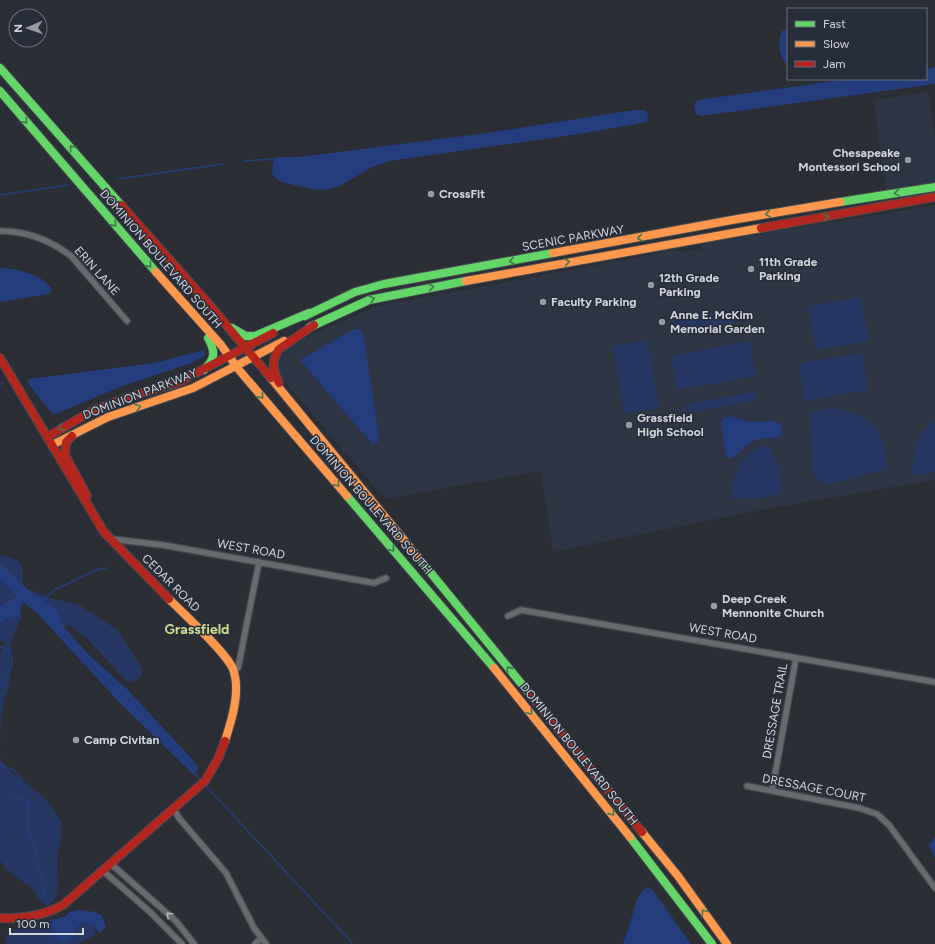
<svg xmlns="http://www.w3.org/2000/svg" width="935" height="944" font-family="Figtree,sans-serif">
	<style>
		.built { fill: #2e3545 }
		.green { fill: #253762 }
		.water { fill: #243d7d }
		.lines { fill: none; stroke-linecap: round; stroke-linejoin: round }
		.stream { stroke: #243d7d; stroke-width: 1.5 }
		.street-casing { stroke: #46494f; stroke-width: 8 }
		.fast-casing { stroke: #46494f; stroke-width: 10 }
		.slow-casing { stroke: #46494f; stroke-width: 10 }
		.jam-casing { stroke: #46494f; stroke-width: 10 }
		.street { stroke: #676a6f; stroke-width: 5.5 }
		.fast { stroke: #63d668; stroke-width: 8 }
		.slow { stroke: #ff974d; stroke-width: 8 }
		.jam { stroke: #b3261e; stroke-width: 8 }
		.oneway { stroke: #42794e }
		.oneway2 { stroke: #b2b6bd }
		.poi-dot { fill: #989ba3; stroke: #272d39; stroke-width: 1.5 }
		.labels { text-anchor: middle; stroke-width: 3; stroke-linejoin: round; paint-order: stroke }
		.poi-label { font-size: 12px; font-weight: bold; fill: #d2d6de; stroke: #272d39; text-anchor: start }
		.street-label { font-size: 12px; fill: #d2d6de; stroke: #272d39 }
		.quarter-label { font-size: 14px; font-weight: bold; fill: #cfda8e; stroke: #272d39 }
	</style>
	<rect width="100%" height="100%" fill="#2b2e35"/>
	<path class="built" d="M928,92l7,43v49l-48,8 -14,-92z
		M935,205v275l-163,28 -219,44 -12,-81 -156,28 -111,-130 2,-13 12,-11 90,-39 297,-56 7,2 18,-3 4,-6z"/>
	<path class="green" d="M861,297l8,44 -53,9 -8,-44z
		M739,309l2,12 -68,12 -2,-13 40,-9v3z
		M648,340l11,68 -35,6 -11,-68z
		M750,341l6,35 -79,14 -6,-34z
		M862,353l6,37 -64,11 -5,-38z
		M755,392l1,9 -70,12 -1,-9z
		M835,408c38,6 50,24 52,61l-61,16 -13,-11 -4,-60 14,-5z
		M935,419v53l-22,4c-1,-22 4,-43 22,-57z
		M762,446h7l10,21 2,24 -3,4 -27,4 -19,-1c0,-23 7,-43 30,-52z
		M0,555c24,5 23,7 23,30l-23,-22z
		M0,580l17,17 -17,9z
		M26,588l24,10 28,6 40,26 24,38v8l-11,6 -4,-1 -43,-45 -15,-11 -5,2 -7,-17z
		M21,617l-10,26 -1,40 -6,18 -3,19 -1,30 1,10 6,8 38,30 6,7 10,17 1,10 -5,26 1,29 -2,10 -6,8c-15,-5 -11,-10 -21,-19 -12,-10 -21,-11 -29,-26v-207l5,-10 -5,-3v-15l6,-7z
		M50,920l8,21 7,2 9,-5 1,-8 10,-8 10,5 1,8 -18,9h-72v-9c14,-11 27,-7 44,-15z"/>
	<path class="water" d="M788,28v38c-9,-8 -11,-24 -6,-35z
		M935,67v17l-234,32 -5,-2 -2,-10 4,-4 151,-21h77v-10z
		M634,110h11l3,5 -1,7 -61,11 -196,28 -18,6 -32,19 -12,3 -11,1 -32,-7 -9,-4 -4,-6 1,-11 4,-5h23l194,-25z
		M0,268c15,0 46,7 52,22l-3,4 -49,8z
		M354,329h6l3,5 16,101 -1,7 -5,3 -73,-85z
		M205,350v6l-16,8 -69,23 -67,28 -26,-33 2,-3 125,-16z
		M731,416l18,6 26,-1c5,2 8,7 7,13 -4,6 -16,3 -24,5 -12,4 -18,15 -28,20l-4,-4 -5,-32 3,-5z
		M0,563l26,25 31,22 7,17 26,29 37,33 66,71 5,8 -3,8 -75,-73 -84,-91 -13,-10 -3,7 1,8 -15,1 -6,7v-19l17,-9 -17,-17z
		M935,837v21l-6,-13z
		M646,887l6,2 39,55h-68l15,-47z
		M79,910l16,2 7,3 4,12 -6,6 -5,-6 -11,-5 -9,8 -1,8 -9,5 -7,-2 -8,-21 14,-3 6,-5z"/>
	<g class="lines">
		<path class="stream" d="M244,161l31,-2
			M118,179l105,-15
			M0,195l69,-10
			M0,385l3,-2
			M43,601l11,-11 42,-20 11,-2
			M0,646c21,10 11,25 0,40
			M0,766l12,3 9,8 -1,6 -8,7 1,6 16,6 -1,23 13,50 6,30
			M195,774l5,5
			M206,786l147,158
			M51,924l3,20"/>
		<defs>
			<path id="street" d="M0,231c27,0 50,9 71,25l56,65
				M111,539l52,6 211,38 12,-5
				M508,616l13,-6 414,72
				M233,671l5,-3 21,-106
				M747,786l112,22 18,6 12,11 46,63
				M772,791l24,-133
				M173,808l6,10 47,55 28,55 12,16
				M110,863l66,58 18,23
				M102,870l47,41 33,33
				M255,944l6,-6"/>
			<path id="fast" d="M0,68l121,137
				M0,91l156,181
				M840,202l95,-15
				M305,316l50,-24 29,-8 169,-31
				M310,327l59,-27 97,-19
				M232,328l14,8h9l54,-23
				M204,370c11,-11 12,-18 4,-32
				M347,496l147,172
				M417,556l112,137
				M630,837l82,107"/>
			<path id="slow" d="M553,253l179,-33 108,-18
				M156,272l65,73 18,25 108,126
				M466,281l295,-53
				M271,378l146,178
				M52,445l56,-28 85,-29 91,-47
				M169,599c15,15 57,53 64,70 8,22 -1,50 -8,72
				M494,668l136,169
				M642,832l36,44 49,68"/>
			<path id="jam" d="M121,205l86,97 64,76
				M761,228l174,-31
				M0,358l104,174 65,67
				M279,383c-6,-12 -8,-22 0,-34l35,-24
				M72,436l-6,6 -1,13 22,41
				M47,437l45,-26 37,-14 50,-15 94,-49
				M529,693l113,139
				M0,918c23,1 43,-2 63,-13l142,-124 13,-22 7,-18"/>
		</defs>
		<use href="#street" class="street-casing"/>
		<use href="#fast" class="fast-casing"/>
		<use href="#slow" class="slow-casing"/>
		<use href="#jam" class="jam-casing"/>
		<use href="#street" class="street"/>
		<use href="#fast" class="fast"/>
		<use href="#slow" class="slow"/>
		<use href="#jam" class="jam"/>
	</g>
	<defs><path id="oneway-chevron" d="M-2-3.5L2.5 0L-2 3.5" fill="none" stroke-width="1.6" stroke-linecap="round" stroke-linejoin="round"/></defs>
	<g class="oneway">
		<use href="#oneway-chevron" transform="translate(25 121) rotate(49)"/>
		<use href="#oneway-chevron" transform="translate(72 148) rotate(-132)"/>
		<use href="#oneway-chevron" transform="translate(897 193) rotate(171)"/>
		<use href="#oneway-chevron" transform="translate(768 214) rotate(171)"/>
		<use href="#oneway-chevron" transform="translate(826 217) rotate(-10)"/>
		<use href="#oneway-chevron" transform="translate(114 224) rotate(48)"/>
		<use href="#oneway-chevron" transform="translate(640 238) rotate(170)"/>
		<use href="#oneway-chevron" transform="translate(512 261) rotate(170)"/>
		<use href="#oneway-chevron" transform="translate(567 262) rotate(-10)"/>
		<use href="#oneway-chevron" transform="translate(149 265) rotate(49)"/>
		<use href="#oneway-chevron" transform="translate(431 287) rotate(-10)"/>
		<use href="#oneway-chevron" transform="translate(372 299) rotate(-15)"/>
		<use href="#oneway-chevron" transform="translate(261 396) rotate(49)"/>
		<use href="#oneway-chevron" transform="translate(138 407) rotate(-17)"/>
		<use href="#oneway-chevron" transform="translate(61 428) rotate(149)"/>
		<use href="#oneway-chevron" transform="translate(337 484) rotate(50)"/>
		<use href="#oneway-chevron" transform="translate(392 549) rotate(49)"/>
		<use href="#oneway-chevron" transform="translate(509 669) rotate(-129)"/>
		<use href="#oneway-chevron" transform="translate(530 712) rotate(50)"/>
		<use href="#oneway-chevron" transform="translate(612 813) rotate(51)"/>
		<use href="#oneway-chevron" transform="translate(704 912) rotate(-126)"/>
	</g>
	<use class="oneway2" href="#oneway-chevron" transform="translate(169 915) rotate(-138)"/>
	<g class="poi-dot">
		<circle cx="908" cy="160" r="4"/>
		<circle cx="431" cy="194" r="4"/>
		<circle cx="751" cy="269" r="4"/>
		<circle cx="651" cy="285" r="4"/>
		<circle cx="543" cy="302" r="4"/>
		<circle cx="662" cy="322" r="4"/>
		<circle cx="629" cy="425" r="4"/>
		<circle cx="714" cy="606" r="4"/>
		<circle cx="76" cy="740" r="4"/>
	</g>
	<g class="labels">
		<g class="poi-label">
			<text x="900" y="157" text-anchor="end">Chesapeake<tspan x="900" dy="14">Montessori School</tspan></text>
			<text x="439" y="198">CrossFit</text>
			<text x="759" y="266">11th Grade<tspan x="759" dy="14">Parking</tspan></text>
			<text x="659" y="282">12th Grade<tspan x="659" dy="14">Parking</tspan></text>
			<text x="551" y="306">Faculty Parking</text>
			<text x="670" y="319">Anne E. McKim<tspan x="670" dy="14">Memorial Garden</tspan></text>
			<text x="637" y="422">Grassfield<tspan x="637" dy="14">High School</tspan></text>
			<text x="722" y="603">Deep Creek<tspan x="722" dy="14">Mennonite Church</tspan></text>
			<text x="84" y="744">Camp Civitan</text>
		</g>
		<g class="street-label">
			<text transform="translate(573 238) rotate(-10)" y="4">SCENIC PARKWAY</text>
			<text transform="translate(161 259) rotate(49)" y="4">DOMINION BOULEVARD SOUTH</text>
			<text transform="translate(97 271) rotate(48)" y="4">ERIN LANE</text>
			<text transform="translate(140 394) rotate(-21)" y="4">DOMINION PARKWAY</text>
			<text transform="translate(371 505) rotate(49)" y="4">DOMINION BOULEVARD SOUTH</text>
			<text transform="translate(251 549) rotate(10)" y="4">WEST ROAD</text>
			<text transform="translate(171 583) rotate(45)" y="4">CEDAR ROAD</text>
			<text transform="translate(723 633) rotate(10)" y="4">WEST ROAD</text>
			<text transform="translate(775 711) rotate(-80)" y="4">DRESSAGE TRAIL</text>
			<text transform="translate(579 754) rotate(51)" y="4">DOMINION BOULEVARD SOUTH</text>
			<text transform="translate(814 788) rotate(11)" y="4">DRESSAGE COURT</text>
		</g>
		<g class="quarter-label">
			<text x="197" y="634">Grassfield</text>
		</g>
	</g>
	<rect x="787" y="8" width="140" height="72" fill="#272d39" stroke="#6b717b"/>
	<rect x="795" y="21" width="20" height="6" fill="#63d668" stroke="#6b717b"/>
	<text x="823" y="28" font-size="12" fill="#d2d6de">Fast</text>
	<rect x="795" y="41" width="20" height="6" fill="#ff974d" stroke="#6b717b"/>
	<text x="823" y="48" font-size="12" fill="#d2d6de">Slow</text>
	<rect x="795" y="61" width="20" height="6" fill="#b3261e" stroke="#6b717b"/>
	<text x="823" y="68" font-size="12" fill="#d2d6de">Jam</text>
	<g transform="translate(28 28) rotate(268)"><circle r="19" fill="#272d39" stroke="#6b717b"/>
	<path d="M0-3L7 15L0 10L-7 15Z" fill="#989ba3"/>
	<text y="-6" font-size="11" font-weight="bold" text-anchor="middle" fill="#d2d6de">N</text>
	</g>
	<path d="M10 928v6h73v-6" fill="none" stroke="#d2d6de" stroke-width="2"/>
	<text x="16" y="928" font-size="12" fill="#d2d6de" stroke="#272d39" stroke-width="3" paint-order="stroke">100 m</text>
</svg>
